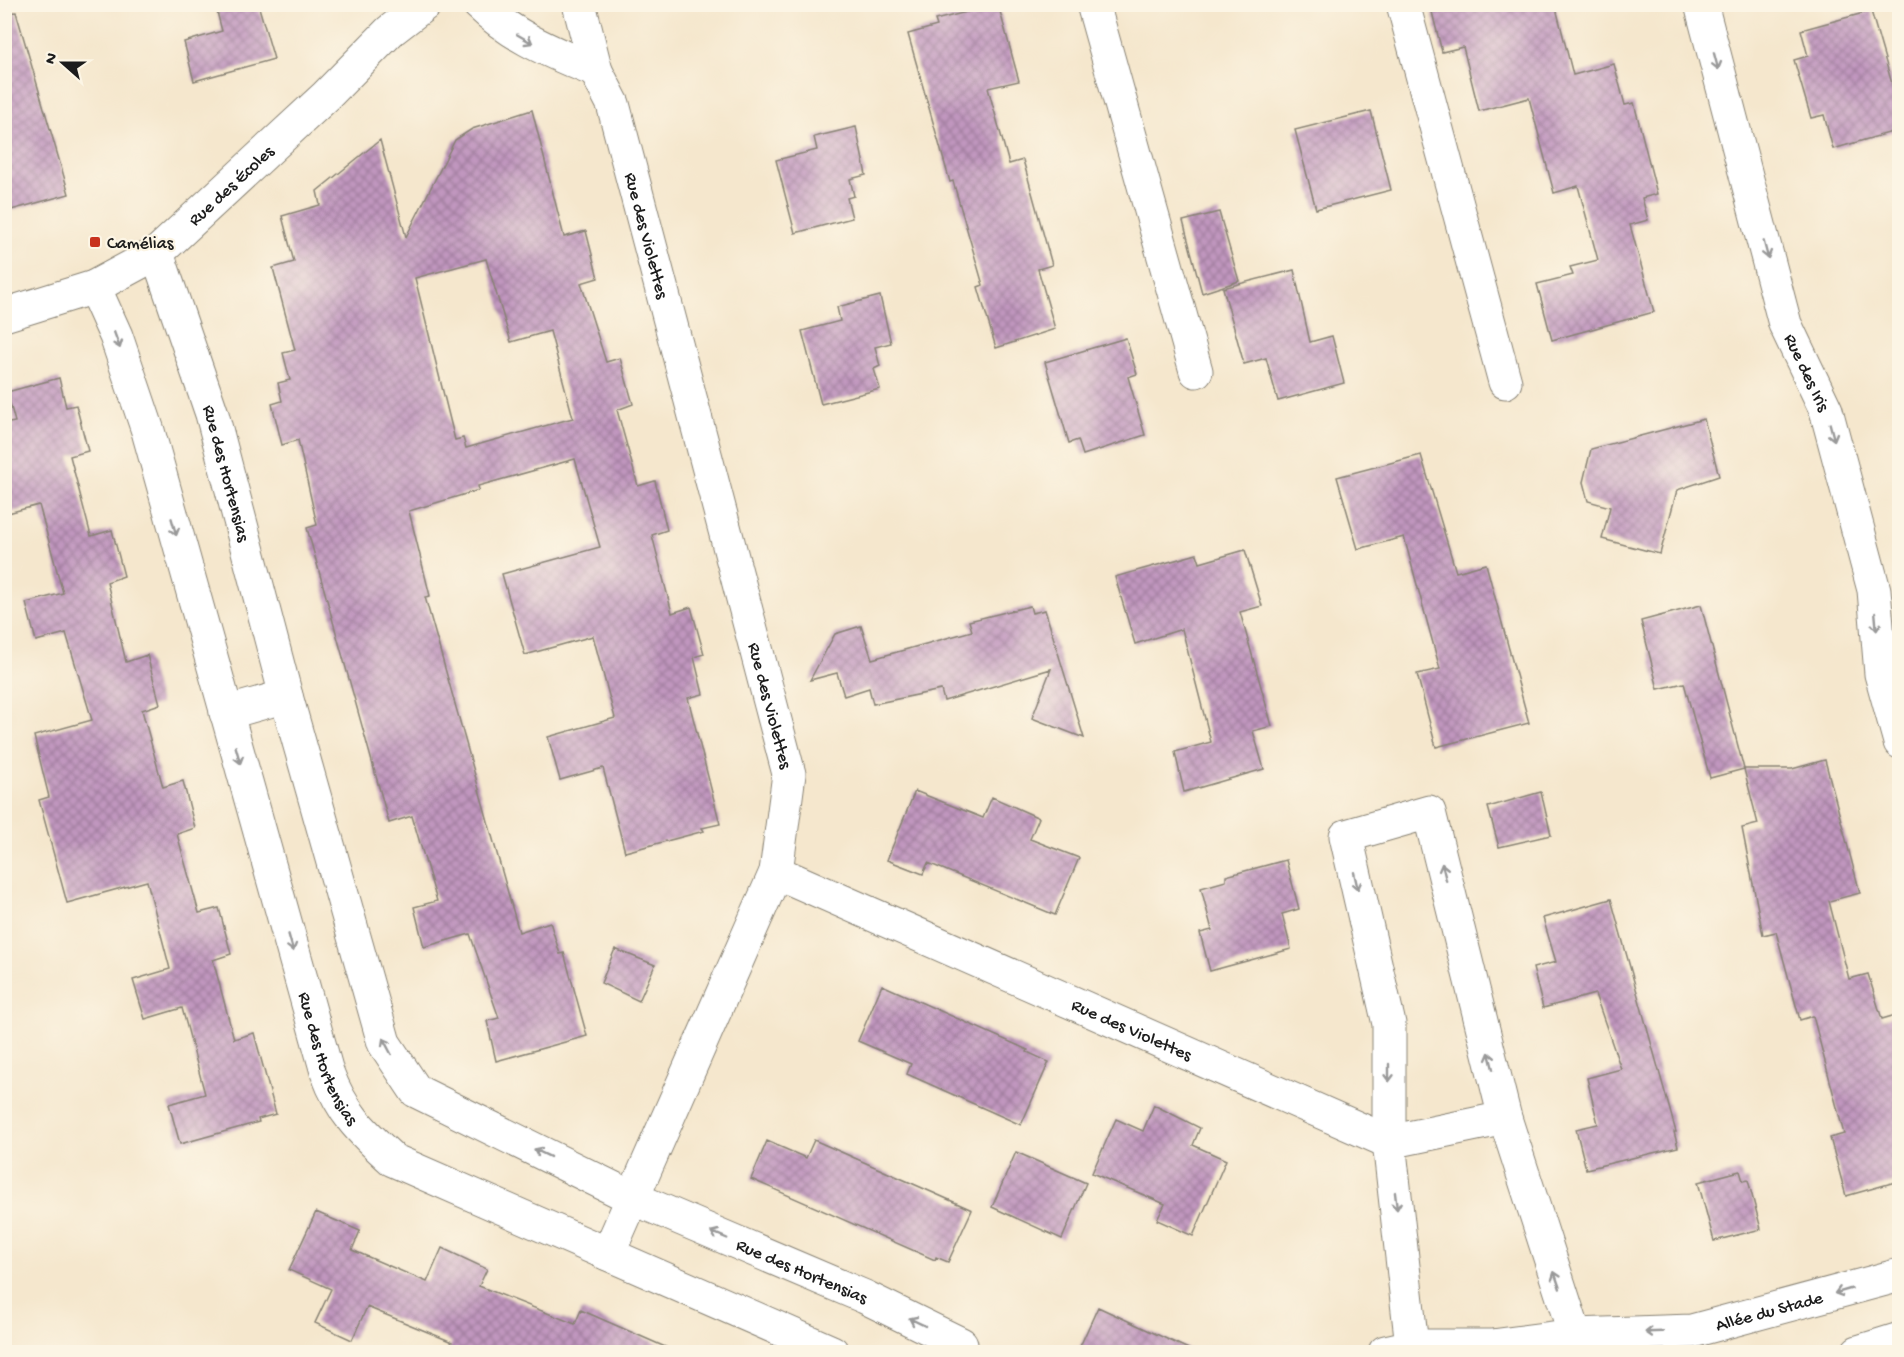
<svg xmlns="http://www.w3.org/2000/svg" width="1904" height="1357" font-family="'Gochi Hand',sans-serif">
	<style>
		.building { fill: url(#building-cross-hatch); fill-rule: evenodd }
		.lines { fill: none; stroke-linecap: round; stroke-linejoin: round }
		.street-casing { stroke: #888274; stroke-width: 35 }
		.street { stroke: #fff; stroke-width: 33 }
		.oneway { stroke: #999 }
		.poi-dot { fill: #c8321e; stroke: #fcf5e5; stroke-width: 2 }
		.labels { text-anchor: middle; stroke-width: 4.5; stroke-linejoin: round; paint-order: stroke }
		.street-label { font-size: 18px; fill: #1c1c1c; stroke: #fcf5e5 }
		.poi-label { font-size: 18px; fill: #1c1c1c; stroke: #fcf5e5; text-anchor: start }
	</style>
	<defs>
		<pattern id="building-cross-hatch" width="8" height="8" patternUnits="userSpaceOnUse" patternTransform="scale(1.5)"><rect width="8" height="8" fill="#c197bf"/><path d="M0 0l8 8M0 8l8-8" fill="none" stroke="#9c7a9a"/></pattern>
	</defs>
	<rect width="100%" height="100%" fill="#fcf5e5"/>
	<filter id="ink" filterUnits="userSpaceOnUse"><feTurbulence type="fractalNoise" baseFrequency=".0167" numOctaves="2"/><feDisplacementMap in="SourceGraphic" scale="12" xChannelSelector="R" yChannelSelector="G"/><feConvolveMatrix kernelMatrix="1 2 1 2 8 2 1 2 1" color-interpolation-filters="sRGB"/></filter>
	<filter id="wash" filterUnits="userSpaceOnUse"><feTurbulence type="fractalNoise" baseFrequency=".008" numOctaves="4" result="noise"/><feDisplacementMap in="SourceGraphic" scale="24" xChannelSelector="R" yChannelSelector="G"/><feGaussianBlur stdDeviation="1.35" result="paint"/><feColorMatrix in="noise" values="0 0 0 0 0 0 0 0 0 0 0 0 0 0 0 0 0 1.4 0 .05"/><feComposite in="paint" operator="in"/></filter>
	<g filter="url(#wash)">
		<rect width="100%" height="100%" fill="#f5e7cd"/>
		<g id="blocks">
			<path class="building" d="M215,4h43l16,55 -80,22 -10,-39 38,-11z
				M998,4l21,77 -31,7 21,76 14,-4 29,105 -14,4 17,60 -59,19 -18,-61 5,-2 -30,-104 -3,1 -42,-148 29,-8 -2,-6z
				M1430,4h125l18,71 41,-11 11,41 9,-2 23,91 -15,4 6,22 -18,5 24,87 -102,28 -15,-56 36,-9 -3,-8 28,-7 -20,-74 -24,7 -25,-95 -50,13 -16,-64 -21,5z
				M1871,11l28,97v22l-66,19 -9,-34 -13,3 -17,-58 14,-4 -7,-26z
				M16,12l53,182 -65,18v-199z
				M532,110l32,127 22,-6 12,47 -17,5 25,79 14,-4 13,46 -16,6 21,76 17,-5 12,49 -15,5 20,78 19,-6 13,47 -10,3 9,37 -15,4 32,126 -18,4 2,3 -79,21 -22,-84 -43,12 -12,-43 67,-19 -22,-82 -68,19 -23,-81 98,-27 -25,-88 -97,27 1,4 -70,21 21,85 -5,1 94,335 31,-10 10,32 4,-1 23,83 -91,25 -9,-40 12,-3 -29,-84 -46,13 -10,-40 23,-6 -25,-85 -23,7 -82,-295 10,-3 -19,-85 -16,5 -10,-41 10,-3 -4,-18 12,-3 -7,-27 12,-3 -22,-82 21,-6 -12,-46 38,-11 -3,-14 63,-51 26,97 49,-97 17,-11zM486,259l25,83 39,-11 23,87 -107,30 -3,-10 -8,2 -40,-162z
				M1371,111l20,79 -75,19 -21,-79z
				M856,127l10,48 -16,4 4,17 -7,2 5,20 -57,15 -19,-73 41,-10 -3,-13z
				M1219,212l20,69 -37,12 -19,-72z
				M1294,270l16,72 22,-6 12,47 -66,18 -12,-43 -22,6 -21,-76z
				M880,296l11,47 -16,4 5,19 -6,3 6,20 -59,15 -19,-73 38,-10 -3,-14z
				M1126,338l11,36 -9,3 17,58 -62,20 -5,-15 -9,3 -24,-81z
				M59,378l7,29 10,-2 12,46 -18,5 21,80 21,-6 12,46 -17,6 19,80 21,-7 13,49 -18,6 21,77 20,-6 12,47 -18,6 22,79 20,-5 12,46 -18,6 21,79 20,-6 22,81 -18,5 1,3 -79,22 -11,-40 36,-10 -23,-86 -37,11 -12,-39 37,-11 -23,-88 -80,22 -28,-103 10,-3 -15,-61 58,-16 -26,-87 -30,8 -10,-38 37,-10 -24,-88 -35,9v-90l11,-2 -8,-30z
				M1704,419l15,57 -42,14 -17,64 -58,-15 8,-32 -22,-6 -5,-19 8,-33z
				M1421,455l35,117 30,-8 43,159 -93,24 -19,-73 23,-5 -36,-132 -46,12 -21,-72z
				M1245,550l17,56 -22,6 32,114 -19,5 11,38 -80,23 -9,-40 36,-10 -29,-113 -47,15 -20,-67 82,-23 3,9z
				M1701,605l43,164 -34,9 -26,-95 -26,6 -17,-68z
				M1030,606l2,7 13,-3 39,128 -52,-20 19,-49 -107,32 -3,-11 -68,14 -4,-16 -25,8 -7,-23 -27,7 25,-46 26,-8 11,33 100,-28 -3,-10z
				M1825,760l35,133 -31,8 20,78 19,-5 14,45 17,-5v167l-53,15 -16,-58 14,-4 -31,-118 -13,4 -24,-88 -13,3 -21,-107 16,-4 -14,-55h48z
				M915,791l68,27 9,-21 47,21 -9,21 49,19 -24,57 -127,-52 -5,11 -36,-14z
				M1541,792l10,43 -52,12 -11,-40z
				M1286,860l13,49 -17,5 9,35 -81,22 -10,-38 12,-3 -11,-42 25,-7v-5z
				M1611,899l65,233h-2l4,15 -92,22 -10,-40 22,-5 -11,-46 34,-9 -26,-75 -52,14 -10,-40 23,-6 -13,-44z
				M615,949l40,16 -16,36 -38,-18z
				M882,985l146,65 -1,2 22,10 -28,63 -114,-51 4,-10 -53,-23z
				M1154,1105l46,23 -7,17 33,15 -33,76 -36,-16 8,-16 -73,-31 24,-54 27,12z
				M814,1140l158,70 -24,52 -12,-5 -1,3 -184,-81 16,-38 39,17z
				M1016,1152l70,31 -24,56 -70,-32z
				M1740,1171l3,10 5,-1 13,49 -47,12 -16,-59z
				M316,1212l44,19 -8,19 75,32 15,-34 45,21 -8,17 96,38 6,-14 98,43h-232l5,-11 -85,-35 -15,33 -37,-17 16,-34 -42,-19z
				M1098,1307l99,46h-120z"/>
		</g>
	</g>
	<g filter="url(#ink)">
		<use href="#blocks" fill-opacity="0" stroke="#888274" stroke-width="1.5"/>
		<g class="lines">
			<defs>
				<g id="street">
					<path d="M479,4c35,34 73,48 117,67"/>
					<path id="s1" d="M579,4l17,67 17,33 176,670 -13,98 613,270 116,-24"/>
					<path d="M1093,4l103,367"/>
					<path d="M1403,4l102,378"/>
					<path id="s2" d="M1701,4l84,320 41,86 48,180 7,84 19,68"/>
					<path id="s3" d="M157,253l55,161 74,282 98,347 32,48 219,108 230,98 96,47 -4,8"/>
					<path id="s4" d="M94,287l22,49 32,95 179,641c15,41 34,59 66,88l439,192"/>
					<path id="s5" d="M4,315l90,-28 63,-34 169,-157 64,-65 35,-27"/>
					<path d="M226,713l60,-17"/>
					<path d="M608,1254l168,-382"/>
					<path id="s6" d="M1385,1352l27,-6h80l83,-11 117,-4 208,-56"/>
					<path d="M1417,1352l-5,-6 -23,-204v-118l-43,-188 83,-24 76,306 70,217 -3,17"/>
					<path d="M1858,1352l42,-13"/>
				</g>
			</defs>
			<use href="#street" class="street-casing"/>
			<use href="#street" class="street"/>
		</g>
		<defs><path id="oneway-shaft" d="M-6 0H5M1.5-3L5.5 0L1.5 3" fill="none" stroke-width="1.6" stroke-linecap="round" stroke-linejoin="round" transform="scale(1.5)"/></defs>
		<g class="oneway">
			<use href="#oneway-shaft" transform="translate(525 39) rotate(30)"/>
			<use href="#oneway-shaft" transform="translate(1716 61) rotate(75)"/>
			<use href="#oneway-shaft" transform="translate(1766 250) rotate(75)"/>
			<use href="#oneway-shaft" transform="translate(117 340) rotate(70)"/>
			<use href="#oneway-shaft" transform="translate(1832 432) rotate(75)"/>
			<use href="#oneway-shaft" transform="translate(174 527) rotate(74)"/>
			<use href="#oneway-shaft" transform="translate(1876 622) rotate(85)"/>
			<use href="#oneway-shaft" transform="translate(238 755) rotate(74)"/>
			<use href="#oneway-shaft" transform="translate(1444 872) rotate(-104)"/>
			<use href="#oneway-shaft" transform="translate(1356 881) rotate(77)"/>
			<use href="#oneway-shaft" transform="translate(291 943) rotate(74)"/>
			<use href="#oneway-shaft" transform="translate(387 1046) rotate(-118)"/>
			<use href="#oneway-shaft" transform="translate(1491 1061) rotate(-104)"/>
			<use href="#oneway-shaft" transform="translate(1389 1073) rotate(90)"/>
			<use href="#oneway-shaft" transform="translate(542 1153) rotate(-154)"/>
			<use href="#oneway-shaft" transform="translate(1396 1201) rotate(83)"/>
			<use href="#oneway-shaft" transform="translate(719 1235) rotate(-157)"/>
			<use href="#oneway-shaft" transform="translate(1557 1280) rotate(-109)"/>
			<use href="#oneway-shaft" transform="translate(1843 1291) rotate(164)"/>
			<use href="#oneway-shaft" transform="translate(917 1322) rotate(-154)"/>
			<use href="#oneway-shaft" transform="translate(1654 1332) rotate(178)"/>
		</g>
	</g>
	<rect class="poi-dot" x="89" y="236" width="12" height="12" rx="3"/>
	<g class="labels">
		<g class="street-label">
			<text dy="6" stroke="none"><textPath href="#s5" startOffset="266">Rue des Écoles</textPath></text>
			<text dy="6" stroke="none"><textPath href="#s1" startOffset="242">Rue des Violettes</textPath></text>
			<text dy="6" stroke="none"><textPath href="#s2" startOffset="384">Rue des Iris</textPath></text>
			<text dy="6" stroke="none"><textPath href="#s3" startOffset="231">Rue des Hortensias</textPath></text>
			<text dy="6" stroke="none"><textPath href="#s1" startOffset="728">Rue des Violettes</textPath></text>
			<text dy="6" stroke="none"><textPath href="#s1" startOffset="1287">Rue des Violettes</textPath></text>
			<text dy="6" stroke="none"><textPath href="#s4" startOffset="807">Rue des Hortensias</textPath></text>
			<text dy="6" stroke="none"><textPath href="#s3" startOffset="1306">Rue des Hortensias</textPath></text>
			<text dy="6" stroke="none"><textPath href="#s6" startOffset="388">Allée du Stade</textPath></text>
		</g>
		<g class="poi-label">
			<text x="107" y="248">Camélias</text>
		</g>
	</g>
	<rect width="1904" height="1357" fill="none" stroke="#fcf5e5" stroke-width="24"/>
	<g transform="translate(63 63) rotate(291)" stroke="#fcf5e5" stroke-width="4.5" paint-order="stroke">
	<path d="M0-4.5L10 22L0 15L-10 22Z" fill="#1c1c1c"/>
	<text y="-9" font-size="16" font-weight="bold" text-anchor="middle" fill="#1c1c1c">N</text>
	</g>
</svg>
